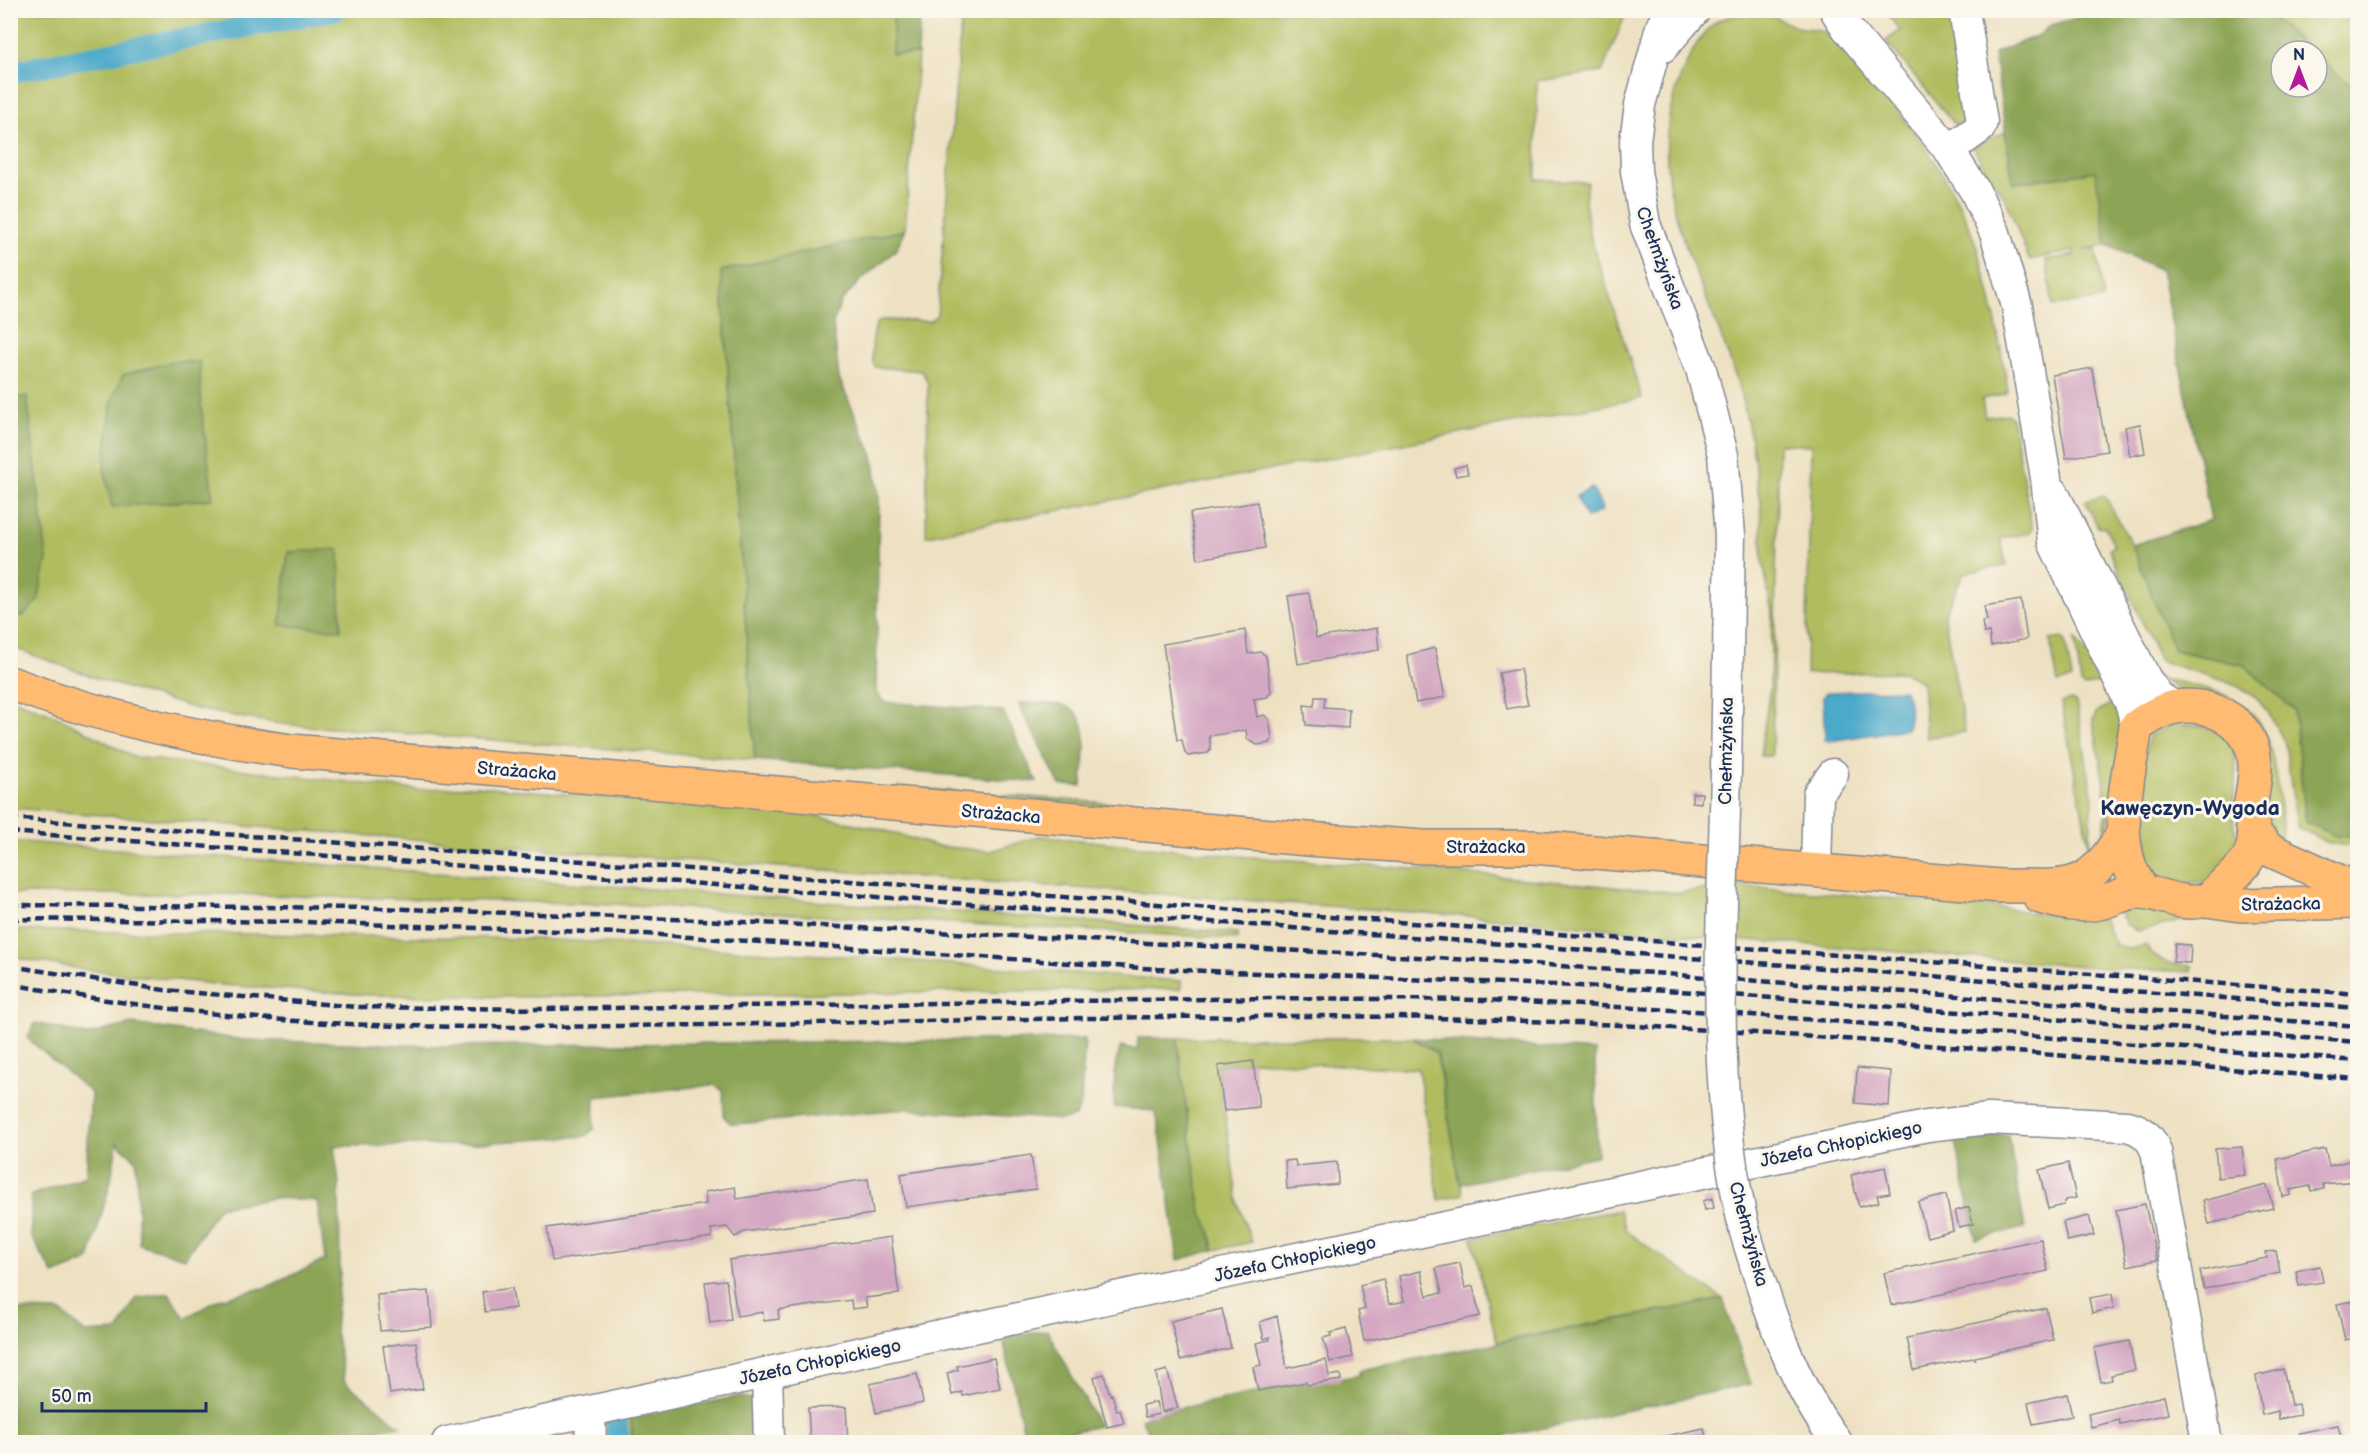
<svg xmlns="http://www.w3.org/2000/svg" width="2368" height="1453" font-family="'Balsamiq Sans',sans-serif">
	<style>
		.green { fill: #b0bc5e; stroke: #66765e; stroke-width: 1.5 }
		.forest { fill: #8ca455; stroke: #546a5a; stroke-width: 1.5 }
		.water { fill: #4ba9c9; stroke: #336c94; stroke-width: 1.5 }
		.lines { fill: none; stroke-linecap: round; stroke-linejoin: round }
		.canal { stroke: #4ba9c9; stroke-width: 22 }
		.building { fill: #d4a8c3 }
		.minor-casing { stroke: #848890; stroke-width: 33 }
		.major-casing { stroke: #848890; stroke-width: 36 }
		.minor { stroke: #fff; stroke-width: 30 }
		.major { stroke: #febb71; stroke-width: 33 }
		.rail { stroke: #1b2f5e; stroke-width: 4.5; stroke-dasharray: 9 4.5; stroke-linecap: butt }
		.minor-bridge-casing { stroke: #848890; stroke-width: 33; stroke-linecap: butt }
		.minor-bridge { stroke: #fff; stroke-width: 30 }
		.labels { text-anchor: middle; stroke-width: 6; stroke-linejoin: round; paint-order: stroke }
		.street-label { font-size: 18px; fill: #1b2f5e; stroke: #fbf7ec }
		.quarter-label { font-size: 21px; font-weight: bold; fill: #1b2f5e; stroke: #fbf7ec }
	</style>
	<rect width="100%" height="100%" fill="#fbf7ec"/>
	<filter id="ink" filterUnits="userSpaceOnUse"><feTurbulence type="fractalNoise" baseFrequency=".0167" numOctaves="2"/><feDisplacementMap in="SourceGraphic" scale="12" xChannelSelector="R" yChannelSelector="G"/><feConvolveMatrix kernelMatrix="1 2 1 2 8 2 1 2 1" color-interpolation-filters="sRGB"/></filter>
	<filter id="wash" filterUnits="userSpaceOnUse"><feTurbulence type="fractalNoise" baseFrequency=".008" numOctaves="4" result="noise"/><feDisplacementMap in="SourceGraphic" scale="24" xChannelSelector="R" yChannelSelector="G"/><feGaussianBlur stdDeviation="1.35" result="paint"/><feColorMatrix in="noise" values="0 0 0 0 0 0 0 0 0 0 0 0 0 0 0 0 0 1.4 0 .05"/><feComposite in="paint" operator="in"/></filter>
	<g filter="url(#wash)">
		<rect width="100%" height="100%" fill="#eee1c2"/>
		<path class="green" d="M10,11h884l-2,43h26l-13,176 -184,41 34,489 -475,-36 -80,-14 -93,-28 -96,-35z
			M962,11h665l-25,61 -65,9 -1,98 51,3 -2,19 5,34 52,163 -716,138 2,-153 -6,-12 -47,-4c-6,-11 -2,-31 1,-43l5,-4 49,1 7,-6z
			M1885,11h65l19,104 -4,7 -9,4 -70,-85 14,-11z
			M2264,11h93v80l-40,-35v-5h-6z
			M1768,14l28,13 24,3 15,6c50,59 104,117 134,190 21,53 29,109 39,164l-3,4 -23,5 3,18 23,-3 4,4 20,110 -3,5 -28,5 5,28 -42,7 -20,42 21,117 -39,6 -4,-55 -17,-11 -99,2 5,-229 -32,-1 -7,312h-12l10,-68 2,-75 -10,-57 -1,-57 -2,-1c-4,-39 -10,-78 -22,-116 -31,-106 -104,-199 -53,-313 7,-16 21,-43 38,-50 12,-5 32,-4 46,-5z
			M2005,132l8,51 83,-12 11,74 -23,4h12l8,50 -51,7 -7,-46 28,-5v-4l-45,9 -23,-60 -34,-53z
			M2105,496l27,49 42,105 70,15 50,45 12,112 31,14 20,2v10l-31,-6 -29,-15 -12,-84 -17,-31 -12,-14 -22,-14 -74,-23 -51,-111 5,-5 -9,-18h-7l-13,-26z
			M2062,638l3,2 7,39 -14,4 -8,-43z
			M2075,638l31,43 -21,6 -4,-3z
			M2159,679c14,1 27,5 41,8 62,15 71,48 78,106 1,13 7,34 3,46 -19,-18 -15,-39 -13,-63l-86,-85z
			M10,698l47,18 77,41 283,33 60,-4 335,29 68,14 56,17 54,5 50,-15 209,21 154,11 278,25 47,-8 271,22 42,7 61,2 14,29 14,4 16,-4c9,18 28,20 46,21v6l-85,-4 -463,-36 -123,-12 -851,-61 -659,-51z
			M2072,700l4,2 17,97 -4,48 -28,-145z
			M2116,701l5,12 -9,96 -9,34 5,-47h-2l-13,-76 4,-9z
			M2170,725c112,-6 39,76 74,122l-38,34 -20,3 -20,-4 -20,-10 -11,-18 13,-116z
			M897,787l298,23 20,8z
			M10,841l1228,92v6l-625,-35 -391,-10h-211z
			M2135,907l56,10v2l-53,12 -12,-7 -7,-13z
			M11,930l526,9 321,18 323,24v8l-657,8 -155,-2 -148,-10 -140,-16 -70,-12z
			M1177,1038h235l24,15 27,141 -24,6 -21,-131 -165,-8 -35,5 20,138 14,38 -38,8 -4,-19 -10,-23z
			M1619,1210l8,22 96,67 -226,43 -25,-104z
			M631,1418l2,24h-33l-1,-19z"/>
		<path class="forest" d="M894,11h26l-2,43h-26z
			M2098,11h166l47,40h-30v36h36v-31l40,35v747l-20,-2 -31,-14 -12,-112 -50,-45 -70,-15 -42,-105 79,-25 -50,-250 -54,-25 -12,-74 -82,12 -19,-130 47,-19 8,-8z
			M905,230l-9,20 -36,31 -19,21 -8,21 6,55 34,78 6,40 -3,196 8,10 119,9 34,71 -282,-22 -34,-489z
			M174,361l26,1 1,43 12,94 -101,8 -8,-38 8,-69 11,-25z
			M27,396l20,163 -9,42 -16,16 -11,-5 -1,-213z
			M339,549l2,81 -61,-5 8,-73z
			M1018,703c15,1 34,-1 47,3 30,10 18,56 17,80l-22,-1z
			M35,1023l52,12 45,-11 112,16 197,6 644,-7 -4,64 -6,14 -12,3 -159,-11 -167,15 -7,-1 -6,-6 -1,-26 -9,-6 -119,12 -1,32 -8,7 -133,9 -119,1 5,37 1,90 -5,58 10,51 55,44 -100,16h-289v-132l49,1 25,22 33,-2 18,-33 33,-5 16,25 34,-19 48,-12 58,-27 -8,-59 -42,-3 -56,9 -34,51 -46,-14 -3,-84 -19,-17 -6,37 -22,80 -35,15 -23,-39v-41l55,-19 5,-83 -64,-55z
			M1138,1038h39l23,170 10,23 4,19 -36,10 -19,-133 -5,-16 -40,-4 1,-41 6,-20 16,4z
			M1412,1038l183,13 2,105 -137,28 -23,-131z
			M1991,1133l17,2 17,93 -49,11 -22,-102z
			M1723,1299l28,85 -272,58h-325l-13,-23 21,-7 144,-30 1,3 53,-10 -1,-5z
			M1047,1330l52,96 -73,16 -23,-103z
			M740,1396l17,5 1,41h-125l-2,-24z"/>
		<path class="water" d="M1592,488l11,22 -17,8 -10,-22z
			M1903,690c8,6 8,30 3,39l-76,12 -5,-1 -2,-43 3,-5z"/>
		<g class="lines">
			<path class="canal" d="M10,72l325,-62
				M617,1424l1,18"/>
		</g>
		<g id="blocks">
			<path class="building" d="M2092,368l15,83 -41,7 -14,-83z
				M2140,424l5,29 -15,3 -5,-29z
				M1466,465l2,9 -12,2 -2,-8z
				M1257,502l8,46 -67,11 -8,-46z
				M1309,593l7,45 61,-10 2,22 -81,14 -10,-68z
				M2021,600l6,39 -36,7 -2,-14 -5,1 -2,-12 5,-1 -3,-14z
				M1245,630l3,24 13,-2 5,4 5,36 -4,5 -13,2 3,18 7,-2 5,4 3,20 -2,4 -13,2 -10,-6 -1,-9 -37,6 2,13 -3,4 -20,3 -3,-3 -3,-13h-5l-14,-96z
				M1435,648l10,49 -29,6 -9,-48z
				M1520,669l8,36 -21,4 -8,-36z
				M1315,697h10l-1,10 25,2 -1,19 -42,-3 -2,-20 10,1z
				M1692,793h10l-1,10 -9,-1z
				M2175,944l16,1 -1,18 -17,-1z
				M1253,1061l6,46 -35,4 -6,-45z
				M1857,1068l34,3 -2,35 -34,-3z
				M2242,1147l3,28 -27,3 -3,-29z
				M2325,1149l4,17 23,-6 2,8 4,-1v14l-35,3 1,5 -13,2 -1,-5 -20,4 1,5 -8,2 -6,-38z
				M1031,1155l5,34 -130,18 -5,-33z
				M1295,1160l1,6 41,-4 1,22 -51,5 -2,-28z
				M2068,1163l8,35 -11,2 -1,5 -16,4 -9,-39z
				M1885,1167l5,26 -13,2 2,7 -20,5 -8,-32z
				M868,1179l5,35 -129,18 -9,5 -8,-10 -16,2 1,8 -160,24 -5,-33 159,-24 -1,-12 30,-5 2,12z
				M2267,1185l6,23 -64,16 -6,-23z
				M1946,1195l7,35 -26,7 -9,-35z
				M1712,1198l2,10 -9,2 -2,-9z
				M2145,1204l12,56 -30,6 -11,-56z
				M1969,1207l4,17 -14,3 -4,-16z
				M2089,1216l5,19 -27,6 -4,-19z
				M891,1237l8,57 -34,4 2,9 -15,2 -1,-9 -73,10 1,9 -15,2 -1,-9 -26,4 -8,-56z
				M2041,1239l7,32 -157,34 -7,-32z
				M2276,1251l4,22 -76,16 -4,-18 67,-13 -1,-6z
				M1460,1263l5,25 8,-2 7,30 -116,25 -6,-30 7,-2 -5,-24 23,-6 6,25 7,-1 8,-2 -5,-25 22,-5 6,25 7,-2 8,-1 -6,-25z
				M2320,1266l3,16 -24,4 -3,-15z
				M726,1280l5,40 -21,3 -5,-41z
				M512,1288l3,20 -30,4 -3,-20z
				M429,1291l3,36 -52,4 -3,-36z
				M2112,1294l2,14 -22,5 -3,-15z
				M2358,1300v37l-13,3 -8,-36z
				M2046,1308l7,32 -78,17v3l-2,-2 -59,12 -7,-32z
				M1222,1309l9,39 -51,12 -9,-39z
				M1277,1316l10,52 39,-8 3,16 11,-2 1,6 -34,5 -1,-3 -48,9 -5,-24 8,-2 -5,-22 14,-3v-3l-6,2 -4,-17z
				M1346,1329l7,28 -23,5 -7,-24 8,-2 -1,-3z
				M2129,1341l6,29 -24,5 1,5 -11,2 -7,-34z
				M416,1342l7,47 -33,5 -7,-48z
				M994,1358l6,30 -37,8 -1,-4 -10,3 -5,-22 11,-3 -1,-4z
				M2283,1369l8,36 7,-1 2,11 -21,4 -1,-8 -16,4 -6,-39z
				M1167,1370l11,38 -16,4 -6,-39z
				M917,1374l6,29 -47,10 -6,-29z
				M1104,1374l6,21 2,-1 5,17 3,-1 4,13 -17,4 -13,-50z
				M2067,1394l5,22 -39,8 -5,-21z
				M2164,1396l4,18 -48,10 -1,-4 -28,7 -3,-13z
				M1156,1402l3,12 -14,3 -2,-12z
				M846,1407l2,35h-38l-2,-34z
				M2338,1425l4,16 -41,1 -2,-9z
				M1704,1428l2,10h3l1,4h-72z"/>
		</g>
	</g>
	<g filter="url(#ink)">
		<use href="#blocks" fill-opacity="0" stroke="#848890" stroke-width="1.5"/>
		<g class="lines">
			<defs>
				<path id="minor" d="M1669,10l-8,17 -21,78 -5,36 1,30 9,53 56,145 22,86 7,80 -4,236
					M1835,10l11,17 103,123 26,41 20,42 22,73 29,172 7,64 78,163 5,22
					M1663,47l32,-37
					M1949,150l31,-22 2,-6 -18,-112
					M2053,492l93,187 13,18 16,10
					M1816,870l2,-76 15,-20
					M1745,1232c22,73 45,149 92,210
					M767,1373l2,69
					M590,1413l1,29
					M447,1442l788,-171 692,-145 62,-7 138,7c14,3 24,11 29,25l51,291"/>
				<path id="major" d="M10,683c92,35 185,55 282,68l1016,88 116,8h109l468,39c65,-1 84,10 121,-51
					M2254,833l14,16 90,41
					M2040,897c21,6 41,11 63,5 10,-3 20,-8 30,-10 24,-2 49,16 72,8 7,-2 13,-11 18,-15 15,-12 34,-30 31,-52 -1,-9 -4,-14 -4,-23 2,-19 8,-39 3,-59 -9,-32 -45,-49 -77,-44 -14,2 -29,12 -40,20 -7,51 -29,123 9,165
					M2206,900l35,5 117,-3"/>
			</defs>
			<use href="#minor" class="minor-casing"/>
			<use href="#major" class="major-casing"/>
			<use href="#minor" class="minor"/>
			<use href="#major" class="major"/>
			<path class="rail" d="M10,818l2348,176
				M10,832l2348,176
				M10,905l369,3 345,13 769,40 865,65
				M10,919l295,3 340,12 513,35 495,20 705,53
				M10,966l154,24 193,17 184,2 733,-11 213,2 224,12 647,49
				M10,984c121,22 242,37 364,41 110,4 221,1 331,0 189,-3 378,-8 567,-9 363,-1 724,36 1086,63"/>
			<defs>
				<path id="minor-bridge" d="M1726,771c-3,154 -18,310 19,461"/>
			</defs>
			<use href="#minor-bridge" class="minor-bridge-casing"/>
			<use href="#minor-bridge" class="minor-bridge"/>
		</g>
	</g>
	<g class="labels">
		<g class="street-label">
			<text transform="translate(1660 258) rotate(70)" y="6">Chełmżyńska</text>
			<text transform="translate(1726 751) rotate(-89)" y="6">Chełmżyńska</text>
			<text transform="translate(517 771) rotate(5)" y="6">Strażacka</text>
			<text transform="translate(1001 814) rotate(5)" y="6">Strażacka</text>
			<text x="1486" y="853">Strażacka</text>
			<text transform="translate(2281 904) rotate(-1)" y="6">Strażacka</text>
			<text transform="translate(1841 1144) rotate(-12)" y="6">Józefa Chłopickiego</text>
			<text transform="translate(1749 1234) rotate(75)" y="6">Chełmżyńska</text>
			<text transform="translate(1295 1259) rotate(-12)" y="6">Józefa Chłopickiego</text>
			<text transform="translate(820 1362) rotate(-12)" y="6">Józefa Chłopickiego</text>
		</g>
		<g class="quarter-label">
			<text x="2190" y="815">Kawęczyn-Wygoda</text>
		</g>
	</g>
	<rect width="2368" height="1453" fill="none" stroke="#fbf7ec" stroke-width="36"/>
	<g transform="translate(2299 69)"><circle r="28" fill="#fbf7ec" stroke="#a1a7b3" stroke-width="1.5"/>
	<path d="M0-4.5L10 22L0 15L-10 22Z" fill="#b5179e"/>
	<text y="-9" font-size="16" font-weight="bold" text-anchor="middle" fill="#1b2f5e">N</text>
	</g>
	<path d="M42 1402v9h164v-9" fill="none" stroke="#1b2f5e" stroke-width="3"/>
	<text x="51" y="1402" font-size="18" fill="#1b2f5e" stroke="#fbf7ec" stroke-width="4.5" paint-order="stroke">50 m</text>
</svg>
